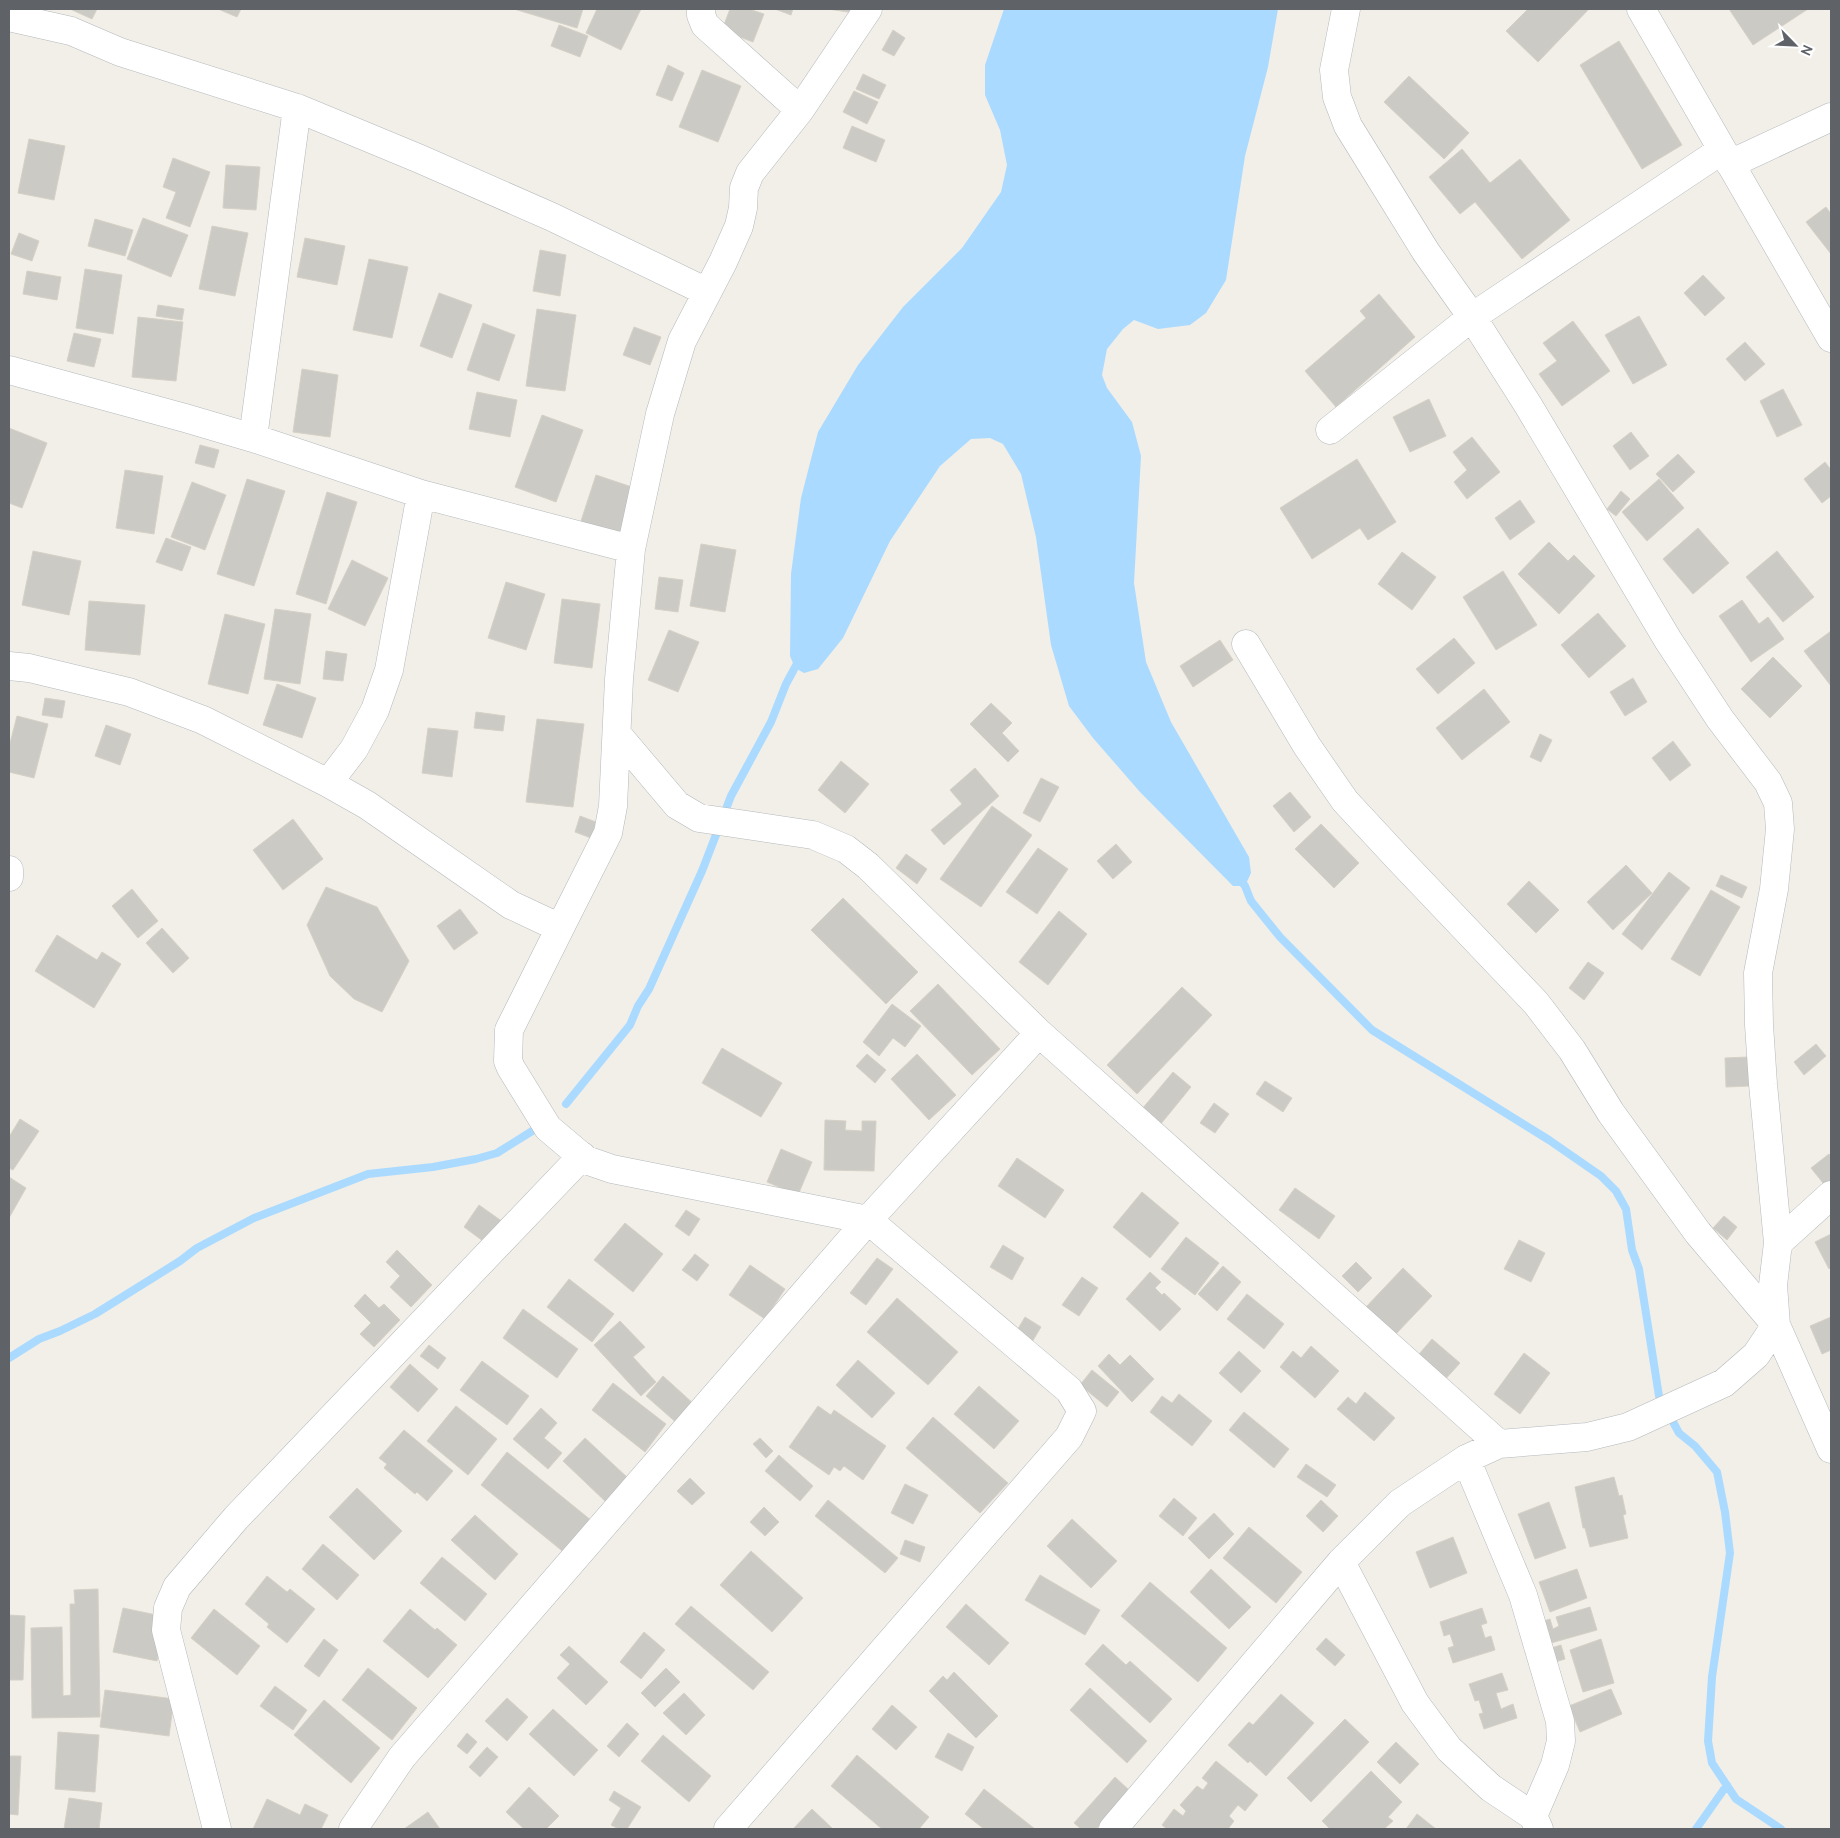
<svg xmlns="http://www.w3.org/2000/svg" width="1840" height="1838" font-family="Cabin,sans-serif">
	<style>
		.water { fill: #aadaff }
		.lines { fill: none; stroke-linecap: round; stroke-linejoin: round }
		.stream { stroke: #aadaff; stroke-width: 8 }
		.building { fill: #cccac5; stroke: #d6d1c6 }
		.minor-casing { stroke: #b5b8bc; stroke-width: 29 }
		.minor { stroke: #fff; stroke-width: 28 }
	</style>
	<rect width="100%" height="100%" fill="#f1efe8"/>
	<path class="water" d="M1004,9h274l-10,58 -23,89 -19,124 -20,33 -16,12 -32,4 -24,-9 -11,9 -16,20 -5,26 5,13 25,34 9,34 -7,127 12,79 25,60 78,135 2,16 -6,13h-12l-93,-94 -47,-54 -24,-32 -18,-61 -15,-108 -15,-63 -18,-30 -13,-6 -19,1 -31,27 -50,75 -47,97 -25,31 -14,4 -9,-5 -5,-12 1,-82 10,-76 17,-66 40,-67 45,-58 59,-59 39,-56 6,-27 -7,-35 -15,-35v-30z"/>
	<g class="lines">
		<path class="stream" d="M1239,878l6,8 6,15 29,36 92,93 177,110 52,36 15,15 10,18 6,41 7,19 20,127 20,37 16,13 22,26 8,40 5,41 -18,124 -4,64 4,22 24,36 45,30
			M566,1104l64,-79 8,-19 11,-17 53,-118 29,-75 40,-74 15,-38 13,-24
			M9,1358l30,-19 21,-8 35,-17 85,-53 17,-13 57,-30 114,-44 65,-7 43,-8 21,-6 40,-25
			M1696,1829l31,-44"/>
	</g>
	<path class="building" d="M70,9h27l-5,10z
		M218,9h23l-4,8z
		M514,9h69l-6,19z
		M597,9h44l-20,41 -35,-17z
		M730,9h19l15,5 -11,28 -31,-12z
		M775,9h18l-2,6z
		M828,9h34l-1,5z
		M1528,9h61l-51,53 -32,-31z
		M1729,9h79l-55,36z
		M559,25l29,11 -8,21 -29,-11z
		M893,30l12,8 -11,18 -12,-6z
		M1619,41l63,104 -40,24 -62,-104z
		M668,65l16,8 -12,28 -16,-6z
		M702,70l39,16 -23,56 -39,-15z
		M863,74l23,11 -7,14 -23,-10z
		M1409,76l60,57 -25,26 -60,-57z
		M854,91l24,11 -11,22 -24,-12z
		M852,126l33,14 -9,22 -33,-14z
		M29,139l36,7 -11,54 -36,-7z
		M1462,149l28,34 30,-24 50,61 -48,39 -47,-57 -15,12 -31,-37z
		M173,158l37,14 -20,55 -24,-9 10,-26 -13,-5z
		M226,165l34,2 -4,43 -33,-2z
		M1826,207l5,7v40l-25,-32z
		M143,218l45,17 -17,42 -44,-18z
		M95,219l38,11 -8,26 -37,-10z
		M212,226l36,7 -13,63 -36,-7z
		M19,233l20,8 -7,20 -21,-7z
		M305,238l40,8 -8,39 -40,-8z
		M540,250l26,5 -6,41 -27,-5z
		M369,259l39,8 -16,71 -39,-8z
		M85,269l37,6 -9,59 -37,-6z
		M27,271l34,6 -4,23 -34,-6z
		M1703,275l22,23 -20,18 -21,-23z
		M439,293l33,12 -20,53 -32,-12z
		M1379,294l36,43 -79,70 -31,-36 61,-53 -6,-7z
		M158,305l26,4 -2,11 -26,-4z
		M537,309l39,6 -11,76 -39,-5z
		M1639,316l28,49 -34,19 -28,-49z
		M138,317l45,5 -7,59 -44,-4z
		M1573,321l37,50 -48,35 -23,-32 18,-13 -14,-18z
		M483,323l32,12 -16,46 -32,-11z
		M634,327l27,10 -11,28 -27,-10z
		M74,333l27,6 -7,28 -27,-6z
		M1745,342l20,22 -20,17 -19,-22z
		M302,369l36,6 -8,62 -37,-5z
		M1783,389l19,36 -25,12 -17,-36z
		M477,392l40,8 -7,37 -41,-8z
		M1429,399l17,37 -36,16 -17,-35z
		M542,415l41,15 -27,72 -41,-15z
		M9,428l38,15 -25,65 -13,-5z
		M1631,432l18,24 -19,14 -17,-24z
		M1472,437l28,35 -33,27 -13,-17 13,-12 -14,-18z
		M200,445l19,5 -5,18 -19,-5z
		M1678,454l17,18 -22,20 -17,-18z
		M1357,459l39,63 -28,18 -8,-12 -48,31 -32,-51z
		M1825,462l6,8v26l-9,7 -18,-24z
		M125,470l38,6 -9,58 -38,-6z
		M596,475l42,14 -16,49 -42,-14z
		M247,479l38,12 -31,95 -37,-12z
		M1659,479l25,29 -37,33 -25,-29z
		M192,482l34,13 -21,55 -34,-13z
		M1621,491l9,8 -14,17 -9,-7z
		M327,492l30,10 -31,102 -30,-10z
		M1520,500l15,22 -25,18 -15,-22z
		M1698,528l31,35 -36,31 -30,-35z
		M166,538l25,9 -9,24 -26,-9z
		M1549,542l19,19 6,-6 21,21 -36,38 -41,-40z
		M701,544l35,6 -11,62 -35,-6z
		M33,551l48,10 -12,54 -47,-10z
		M1777,551l37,46 -31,25 -37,-45z
		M1402,552l34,25 -24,33 -34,-26z
		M352,560l36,18 -23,48 -37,-17z
		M1503,571l34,54 -41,25 -33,-53z
		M659,577l24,3 -5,32 -23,-3z
		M506,582l39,12 -19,56 -38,-12z
		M562,599l38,5 -8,64 -38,-5z
		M1742,600l17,24 9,-7 16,22 -33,23 -32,-46z
		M89,601l56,4 -5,50 -55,-5z
		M275,609l36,5 -11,70 -36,-5z
		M1598,613l28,33 -37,32 -28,-33z
		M225,614l40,10 -17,70 -40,-10z
		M669,630l30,12 -21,50 -30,-12z
		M1831,631v55l-27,-35z
		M1454,638l21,25 -37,31 -22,-25z
		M1220,640l13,20 -40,27 -13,-21z
		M326,651l21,3 -4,27 -20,-2z
		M1773,657l29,29 -32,32 -29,-29z
		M1633,678l14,24 -22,14 -15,-24z
		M277,684l39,14 -14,40 -39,-13z
		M1484,689l26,33 -48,38 -26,-32z
		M45,698l20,3 -3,17 -20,-3z
		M991,703l21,20 -10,10 17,18 -11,11 -38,-38z
		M476,712l29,4 -2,15 -29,-3z
		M17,716l31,8 -14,54 -25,-6v-25z
		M537,719l47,5 -11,83 -47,-5z
		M106,725l25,9 -11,31 -25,-9z
		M428,728l30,3 -6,46 -30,-4z
		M1540,734l12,6 -11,22 -11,-5z
		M1673,741l18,24 -21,16 -18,-23z
		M841,761l28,23 -24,29 -27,-23z
		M975,768l24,28 -55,49 -13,-15 31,-26 -12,-14z
		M1041,778l18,9 -19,35 -17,-9z
		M1290,792l21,25 -17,15 -21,-26z
		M992,806l40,29 -51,72 -41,-28z
		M580,816l16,6 -5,16 -16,-6z
		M293,819l30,40 -40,31 -30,-40z
		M1321,824l38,39 -25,25 -39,-39z
		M1116,844l16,18 -19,17 -16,-18z
		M1038,848l30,21 -31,45 -31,-22z
		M906,854l21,15 -10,15 -21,-16z
		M1626,865l26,28 -39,37 -26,-28z
		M1669,872l21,16 -48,62 -20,-16z
		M1721,875l26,12 -5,11 -26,-12z
		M1529,881l30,29 -23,23 -29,-29z
		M326,887l51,20 32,54 -27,51 -28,-13 -24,-23 -23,-51z
		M132,889l26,32 -20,17 -26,-32z
		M1711,890l29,17 -40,69 -29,-17z
		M843,898l75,74 -32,32 -75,-74z
		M460,909l18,24 -24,17 -17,-24z
		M1059,911l28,23 -39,51 -29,-23z
		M162,928l27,30 -16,15 -27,-30z
		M57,935l40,25 5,-8 19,12 -27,44 -59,-37z
		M1588,962l16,11 -20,27 -15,-12z
		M938,984l62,65 -28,26 -62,-64z
		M1182,987l30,28 -75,79 -30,-29z
		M892,1004l29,22 -16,21 -12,-9 -14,18 -16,-14z
		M1816,1044l10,12 -22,19 -10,-13z
		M722,1048l60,35 -21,34 -59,-34z
		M867,1054l19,16 -11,13 -19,-17z
		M917,1054l39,41 -27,25 -38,-41z
		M1748,1057l1,29 -23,1 -1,-29z
		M1173,1072l18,15 -31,38 -18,-16z
		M1265,1081l27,17 -9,14 -27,-18z
		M1214,1103l15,11 -14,19 -15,-10z
		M20,1119l19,12 -26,39 -4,-2v-31z
		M825,1120l21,1 -1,9 17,1v-10h14l-2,50 -50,-1z
		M781,1149l31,13 -14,33 -31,-13z
		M1829,1154l2,3v27l-4,4 -16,-20z
		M1017,1158l47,32 -19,28 -47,-32z
		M9,1177l17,11 -17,30z
		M1295,1188l40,28 -16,23 -40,-29z
		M1142,1192l37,31 -29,35 -37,-31z
		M479,1205l24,17 -16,22 -23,-17z
		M686,1210l14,9 -11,17 -14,-10z
		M1724,1216l13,11 -10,13 -14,-12z
		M625,1223l38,31 -30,38 -39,-32z
		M1831,1234v33l-2,2 -14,-27z
		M1186,1237l33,26 -24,32 -34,-26z
		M1519,1240l26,13 -14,29 -27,-13z
		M1003,1245l21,13 -12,22 -22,-13z
		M397,1250l35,35 -21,22 -21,-20 10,-11 -14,-14z
		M695,1254l14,11 -12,16 -15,-11z
		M877,1258l16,11 -27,36 -16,-12z
		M1356,1262l16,16 -14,14 -16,-16z
		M750,1265l35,24 -20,30 -36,-24z
		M1223,1266l18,16 -24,29 -19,-17z
		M1403,1268l29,28 -38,40 -29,-28z
		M1150,1272l11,10 -6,6 7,7 2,-2 17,16 -21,22 -34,-32z
		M1082,1277l16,11 -19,28 -17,-11z
		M569,1279l45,35 -22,28 -45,-35z
		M365,1294l14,14 5,-4 16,16 -26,27 -14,-13 11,-11 -17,-17z
		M1247,1294l37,30 -20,25 -37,-30z
		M897,1298l61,54 -30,33 -61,-53z
		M523,1309l55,40 -21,29 -54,-40z
		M1025,1317l16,10 -9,15 -16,-10z
		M1831,1317v33l-9,4 -12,-28z
		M620,1321l25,26 -12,10 23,25 -15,14 -47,-51z
		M1432,1339l28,24 -18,20 -28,-23z
		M429,1345l17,13 -8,11 -18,-13z
		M1311,1346l28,25 -24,27 -35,-31 13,-16 8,7z
		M1239,1351l22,20 -20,22 -22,-20z
		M1524,1353l26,20 -30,41 -26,-20z
		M1109,1354l11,11 10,-10 24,24 -22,23 -34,-36z
		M858,1360l37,33 -23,25 -36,-33z
		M482,1361l47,35 -22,29 -47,-35z
		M410,1364l28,25 -20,23 -28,-25z
		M1092,1370l27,22 -12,15 -27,-22z
		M663,1376l33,30 -17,19 -33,-29z
		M613,1383l53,41 -21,28 -53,-42z
		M979,1386l40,35 -25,28 -40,-35z
		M1365,1392l30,26 -21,23 -37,-32 11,-12 8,7z
		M1179,1394l33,27 -20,25 -42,-34 12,-16 10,7z
		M456,1406l41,33 -29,36 -41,-34z
		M818,1406l13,9 3,-5 52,36 -23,34 -19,-14 -4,5 -6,-4 -5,8 -40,-28z
		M541,1408l16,15 -13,15 18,15 -14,16 -35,-30z
		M1244,1412l45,37 -15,19 -45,-38z
		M933,1417l75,66 -28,30 -74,-65z
		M404,1430l49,41 -26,30 -10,-9 -2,2 -31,-26 3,-4 -8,-6z
		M585,1438l44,41 -22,24 -44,-42z
		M760,1438l13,13 -7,7 -13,-14z
		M507,1452l85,69 -26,33 -85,-69z
		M779,1455l34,31 -13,15 -35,-30z
		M1306,1464l30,21 -9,12 -30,-20z
		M1614,1477l5,19 3,-1 4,19 -3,1 5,23 -38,9 -5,-19h-2l-8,-41z
		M690,1478l15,15 -13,12 -15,-14z
		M905,1484l23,11 -15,29 -22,-11z
		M357,1488l45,43 -28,29 -45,-43z
		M1174,1498l23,20 -14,18 -24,-20z
		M828,1500l70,58 -13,15 -70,-57z
		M1321,1500l17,16 -15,16 -17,-16z
		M1549,1502l17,46 -31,11 -17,-45z
		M764,1507l15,15 -14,14 -15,-14z
		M1214,1513l20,21 -25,25 -21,-21z
		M475,1515l43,39 -23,26 -44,-40z
		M1072,1519l45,42 -26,27 -44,-42z
		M1249,1527l53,45 -26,31 -53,-45z
		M1453,1537l14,36 -37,15 -14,-36z
		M905,1540l20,7 -5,15 -20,-8z
		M323,1544l36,31 -22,25 -35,-31z
		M751,1551l52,47 -31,34 -52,-47z
		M442,1557l45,37 -22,27 -45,-38z
		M1211,1569l40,38 -22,22 -39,-37z
		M1577,1569l10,29 -37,14 -11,-30z
		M1040,1575l60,35 -15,25 -60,-35z
		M267,1576l20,16 3,-3 25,20 -28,34 -20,-16 2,-3 -24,-20z
		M1150,1582l77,66 -29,34 -77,-66z
		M98,1589l2,128 -68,1 -1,-90 31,-1 1,69 8,-1 -1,-91h5l-1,-14z
		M966,1604l43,39 -20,22 -43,-38z
		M691,1606l78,66 -16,18 -78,-66z
		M1590,1607l7,23 -53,15 -7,-22 13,-4 3,10 6,-3 -3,-9z
		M123,1608l43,9 -9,44 -44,-9z
		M1482,1608l5,15 -6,2 4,13 6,-2 4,14 -42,13 -5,-15 6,-2 -4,-12 -6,2 -4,-14z
		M214,1609l46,37 -23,29 -46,-37z
		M410,1609l25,21 2,-2 20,17 -29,33 -45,-37z
		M9,1615l16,1 -2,64h-14z
		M644,1632l21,18 -24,29 -21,-17z
		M1326,1638l19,17 -10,11 -19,-17z
		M324,1639l14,11 -19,27 -15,-11z
		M1601,1639l13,44 -31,9 -13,-42z
		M1103,1644l23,21 4,-4 42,38 -22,24 -65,-59z
		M1561,1645l4,14 -13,4 -4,-14z
		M569,1646l39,36 -22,23 -29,-27 13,-14 -10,-9z
		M368,1668l49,40 -25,32 -50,-40z
		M666,1668l14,14 -25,25 -14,-14z
		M954,1672l44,44 -22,22 -47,-47 14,-15 4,4z
		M1502,1673l6,17 -12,3 5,16 12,-5 4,14 -33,11 -5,-15 4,-1 -4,-13 -4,1 -6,-17z
		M275,1686l32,24 -14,20 -33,-24z
		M1090,1688l57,53 -20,22 -57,-53z
		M1611,1689l11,25 -42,18 -11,-26z
		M105,1690l69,9 -5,37 -69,-9z
		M684,1693l21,22 -19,20 -23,-22z
		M1281,1694l33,29 -48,53 -16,-15 -2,2 -20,-18 21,-23 4,3z
		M507,1698l21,19 -21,24 -22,-20z
		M324,1700l56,48 -29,35 -57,-48z
		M892,1705l25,22 -21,23 -24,-21z
		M553,1709l45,41 -24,26 -45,-42z
		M1345,1719l24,23 -58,60 -24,-24z
		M627,1723l12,11 -20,23 -12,-11z
		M58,1732l41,3 -4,57 -40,-3z
		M467,1733l10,9 -10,12 -10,-8z
		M948,1733l26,14 -12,24 -27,-14z
		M663,1735l48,41 -22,26 -48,-41z
		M1396,1742l23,22 -19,20 -23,-22z
		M487,1747l11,10 -18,20 -11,-10z
		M857,1755l72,62 -10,12h-37l-51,-43z
		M9,1756h12l-3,59 -9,-1z
		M1216,1761l42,34 -13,16 -7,-6 -9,11 5,5 -6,8h-61l-5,-4 12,-16 9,7 3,-5 -6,-6 17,-19 6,4 5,-7 -6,-5z
		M1371,1771l31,31 -14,15 5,4 -9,8h-54l-8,-8z
		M1115,1777l15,14 -34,38h-15l-7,-6z
		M529,1787l30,29 -13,13h-22l-18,-17z
		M984,1789l51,40h-51l-19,-15z
		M614,1791l27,16 -14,22h-8l-8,-4 10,-17 -12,-8z
		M69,1798l33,5 -3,26h-35z
		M267,1799l33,16 5,-11 23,11 -7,14h-68z
		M812,1809l21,20h-40z
		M428,1812l12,17h-36z
		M1417,1814l19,15h-30z"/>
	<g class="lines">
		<defs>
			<path id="minor" d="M701,9v6l4,10 95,85
				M1641,9l190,329
				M9,17l62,14 49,21 177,56 123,51 132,58 155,75
				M1730,164l101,-47
				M9,370l176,48 68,20 168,56 210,55
				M1330,430l142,-113 250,-167
				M253,438l44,-330
				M1246,644l61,102 38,55 52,56 139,146 36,47 39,63 87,120 78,92 55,124
				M9,666l20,2 100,24 74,28 125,63 39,22 144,100 49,23 48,-95 5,-27 6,-127 12,-130 29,-135 22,-73 41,-79 16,-36 4,-18 1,-20 6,-15 50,-63 68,-101
				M617,734l60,71 22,13 114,17 33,14 22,17 171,167 460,411
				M328,783l26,-34 21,-39 14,-40 32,-176
				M9,870v7
				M560,928l-51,102 -1,31 3,7 37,60 38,32 26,9 256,51 201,170 13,21 -13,26 -341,392
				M1778,1243l53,-48
				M1466,1459l57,136 37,126 1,20 -6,24 -22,51
				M1341,1562l74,141 34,46 42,39 42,28 6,13
				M217,1829l-51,-199 2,-22 9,-21 59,-69 346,-362
				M353,1829l49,-72 466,-537 171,-187
				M1113,1829l228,-267 59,-59 66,-44 33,-15 88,-7 41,-10 96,-44 32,-28 20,-30 -3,-40 5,-42 -15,-159 -4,-59 -1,-52 16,-84 6,-60 -2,-26 -10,-21 -48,-63 -52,-79 -140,-235 -56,-88 -46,-65 -78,-126 -11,-29 -3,-27 12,-61"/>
		</defs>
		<use href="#minor" class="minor-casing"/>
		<use href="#minor" class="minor"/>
	</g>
	<rect width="1840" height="1838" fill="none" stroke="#5f6368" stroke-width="20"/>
	<g transform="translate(1795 45) rotate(114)" stroke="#ffffff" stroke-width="4" paint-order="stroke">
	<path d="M0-4L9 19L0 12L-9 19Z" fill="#5f6368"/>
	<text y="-8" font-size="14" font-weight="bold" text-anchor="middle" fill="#5f6368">N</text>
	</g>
</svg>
